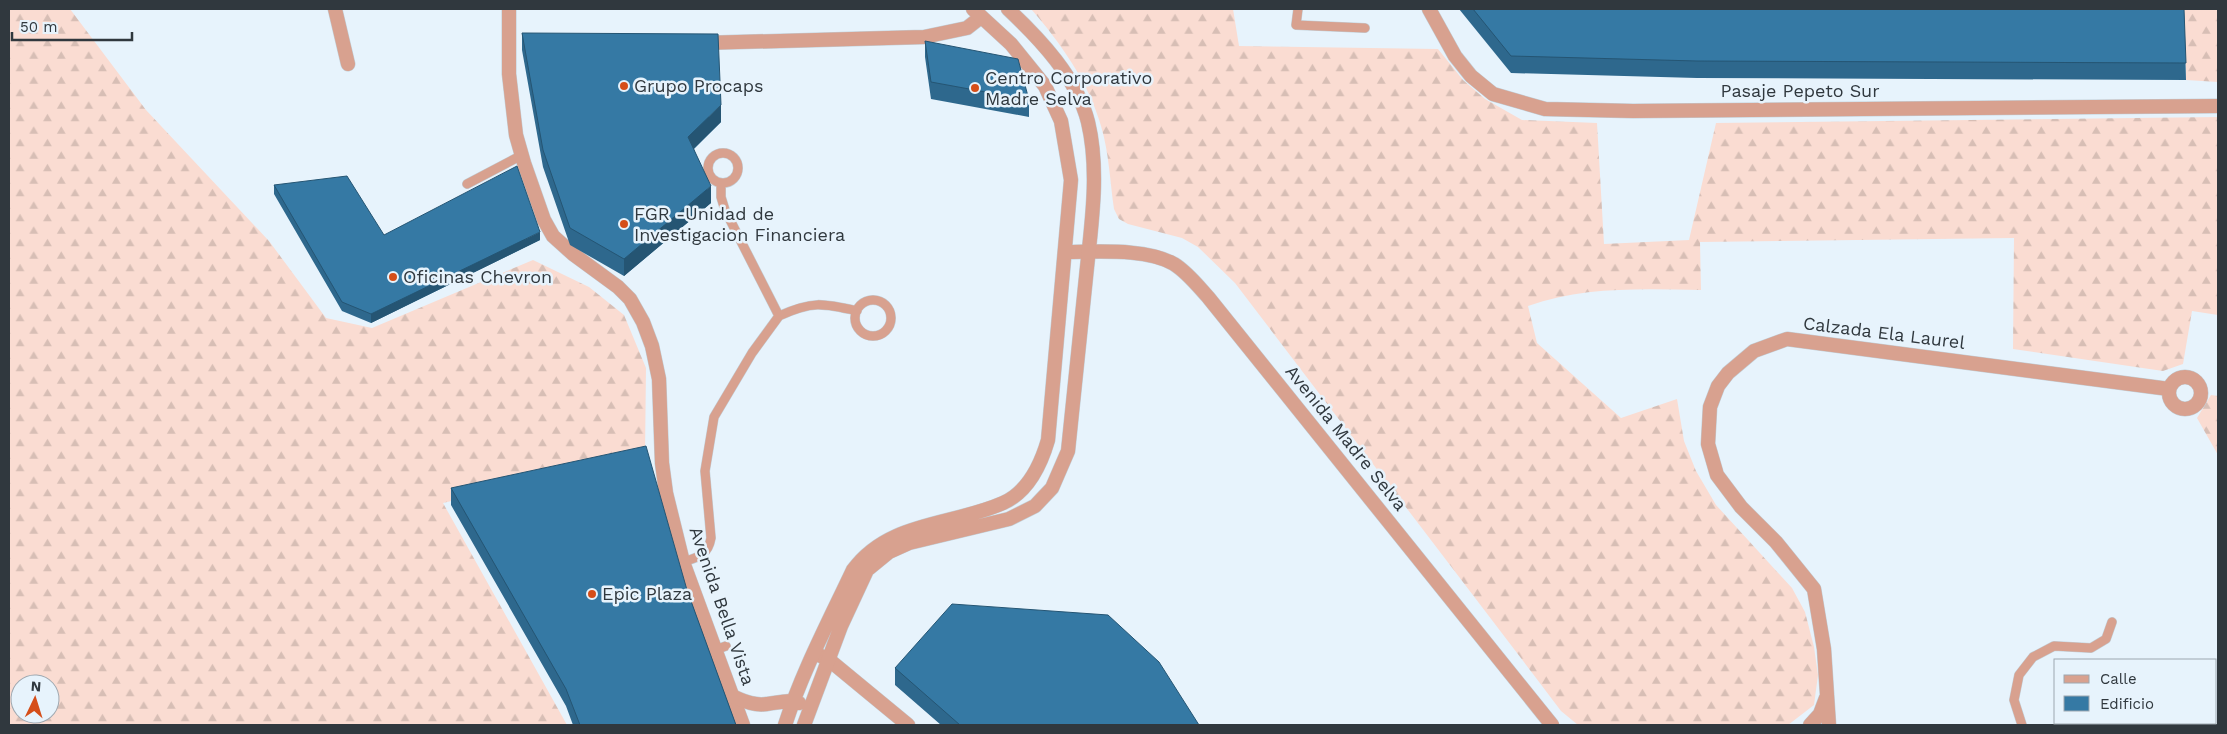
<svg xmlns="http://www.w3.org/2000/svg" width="2227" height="734" font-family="'Work Sans',sans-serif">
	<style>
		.forest { fill: url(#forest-firs); fill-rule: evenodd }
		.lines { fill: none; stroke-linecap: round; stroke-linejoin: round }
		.service-casing { stroke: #c2ced6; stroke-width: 10 }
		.minor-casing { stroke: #c2ced6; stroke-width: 15 }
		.tertiary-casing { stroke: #c2ced6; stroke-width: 15 }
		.service { stroke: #d8a18f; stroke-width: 9 }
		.minor { stroke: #d8a18f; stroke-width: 14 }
		.tertiary { stroke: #d8a18f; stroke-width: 14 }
		.wall { fill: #2e688d }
		.shaded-wall { fill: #255573 }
		.building { fill: #3579a4; stroke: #255573 }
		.poi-dot { fill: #d54e19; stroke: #e7f3fc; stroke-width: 2 }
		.labels { text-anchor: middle; stroke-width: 5; stroke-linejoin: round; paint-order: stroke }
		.poi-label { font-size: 18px; fill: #30383e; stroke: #e7f3fc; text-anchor: start }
		.street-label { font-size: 18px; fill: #30383e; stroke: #e7f3fc }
	</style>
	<defs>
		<pattern id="forest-firs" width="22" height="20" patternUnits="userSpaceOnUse" patternTransform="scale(1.25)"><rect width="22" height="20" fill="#fadcd2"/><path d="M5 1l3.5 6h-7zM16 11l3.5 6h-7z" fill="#d7beb5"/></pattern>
	</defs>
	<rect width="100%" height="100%" fill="#e7f3fc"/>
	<path class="forest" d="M9,9h61l76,101 123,131 57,77 46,10 161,-68 56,27 35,28 22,53 -1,87 -202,48 124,222h-558zM20,684h30v30h-30z
		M1031,9h202l6,37 199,3 25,31 22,19 37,21 75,3 7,121 85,-4 27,-117 502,-6v198l-26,-4 -9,53 -20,7 -150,-22 1,-111 -314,4 1,48c-58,-1 -117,-4 -173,16l9,37 84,75 56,-19 7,42 12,30 20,34 76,83 13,24 9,35 4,28 -4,30 -26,20h-210l-17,-14 -28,-37 -298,-391 -37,-36 -16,-9 -54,-14 -9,-5 -5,-10c-4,-27 -5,-57 -13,-83 -12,-43 -41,-84 -70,-117z
		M2184,9h34v73l-32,-2z
		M2211,395l7,1v59l-21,-37z"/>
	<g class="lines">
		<defs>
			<path id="service" d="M1298,9l-2,16 69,3
				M708 168a15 15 0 1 1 30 0a15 15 0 1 1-30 0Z
				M467,184l55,-29
				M855 318a18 18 0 1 1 36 0a18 18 0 1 1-36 0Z
				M779,316c33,-15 43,-13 78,-5
				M683,562c16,-5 25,-7 28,-24l-6,-67 9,-54 38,-64 27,-37 -54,-106 -4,-13v-14
				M715,650l11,-4
				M2022,725l-8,-25 5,-25 14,-18 21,-11 37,2 15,-9 6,-17"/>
			<path id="minor" d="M335,9l13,55
				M509,9v65l7,61 8,28 20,57 9,16 20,18 45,33 12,12 13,23 9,24 7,33 3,84 4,30 17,69 60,163
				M1429,9l26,47 16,20 22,18 52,15 88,2 585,-5
				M702,43l222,-6 43,-9 14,-11
				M1066,252c32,0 80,-4 108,12 13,8 24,22 34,33l344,428
				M2169 393a16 16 0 1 1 32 0a16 16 0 1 1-32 0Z
				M814,653l14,6 80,66
				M1810,725l10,-11 6,-16
				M1829,725l-5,-76 -10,-60 -38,-47 -35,-35 -24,-32 -9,-31 2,-37 8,-21 10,-13 26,-22 33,-12 382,50"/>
			<path id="tertiary" d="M732,696c12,5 22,10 35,8 11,-1 22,-5 32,-1
				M785,725c17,-53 44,-104 68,-155 36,-49 98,-44 150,-67 25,-11 38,-39 45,-63l23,-260 -10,-59 -16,-35 -34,-42 -38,-35
				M804,725l37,-99 26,-56 22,-18 20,-9 100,-24 26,-13 17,-18 16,-37c6,-58 12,-116 18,-174 5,-50 14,-105 2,-155 -11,-44 -48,-83 -80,-113"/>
		</defs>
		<use href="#service" class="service-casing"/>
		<use href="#minor" class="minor-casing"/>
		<use href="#tertiary" class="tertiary-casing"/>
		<use href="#service" class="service"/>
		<use href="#minor" class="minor"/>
		<use href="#tertiary" class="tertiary"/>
	</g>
	<path class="wall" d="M1459,9h725l2,71 -489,-2 -186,-5z
		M522,33l199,89 -27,27 17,54 -87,73 -54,-31 -27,-78 -21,-117z
		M925,41l104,59v17l-98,-18 -6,-42z
		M274,185l110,50 156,5 -169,83 -29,-12 -68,-117z
		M451,488l236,102 49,135h-163l-7,-19 -115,-201z
		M895,668l304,57h-258l-46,-40z"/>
	<path class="shaded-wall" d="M721,105v17l-33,32v-17z
		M711,186v17l-87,73v-17z
		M540,232v8l-169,83v-9z"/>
	<path class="building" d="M1473,9h711l2,54 -489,-2 -186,-5z
		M522,33l196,1 3,71 -33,32 23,49 -87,73 -54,-31 -27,-78z
		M925,41l93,18 11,41 -98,-18z
		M517,166l23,66 -169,82 -29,-12 -68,-117 73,-9 37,59z
		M646,446l41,144 49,135h-156l-14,-36 -115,-201z
		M952,604l156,11 51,47 40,63h-239l-65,-57z"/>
	<g class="poi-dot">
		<circle cx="624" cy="86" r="5"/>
		<circle cx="975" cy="88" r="5"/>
		<circle cx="624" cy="224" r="5"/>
		<circle cx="393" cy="277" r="5"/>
		<circle cx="592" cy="594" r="5"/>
	</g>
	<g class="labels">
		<g class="poi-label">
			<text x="985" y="84">Centro Corporativo<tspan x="985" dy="21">Madre Selva</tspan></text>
			<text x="634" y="92">Grupo Procaps</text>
			<text x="634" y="220">FGR -Unidad de<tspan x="634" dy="21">Investigacion Financiera</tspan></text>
			<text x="403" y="283">Oficinas Chevron</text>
			<text x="602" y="600">Epic Plaza</text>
		</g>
		<g class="street-label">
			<text x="1800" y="97">Pasaje Pepeto Sur</text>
			<text transform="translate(1884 333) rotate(7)" y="6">Calzada Ela Laurel</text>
			<text transform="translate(1346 438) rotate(51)" y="6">Avenida Madre Selva</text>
			<text transform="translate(722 606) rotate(71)" y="6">Avenida Bella Vista</text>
		</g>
	</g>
	<rect width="2227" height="734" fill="none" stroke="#30383e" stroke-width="20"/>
	<rect x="2054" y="659" width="162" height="65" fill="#e7f3fc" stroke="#9ea8b0"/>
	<rect x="2064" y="675" width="25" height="8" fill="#d8a18f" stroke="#9ea8b0"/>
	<text x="2100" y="684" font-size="15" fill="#30383e">Calle</text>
	<rect x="2064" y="696" width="25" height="15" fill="#3579a4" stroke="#9ea8b0"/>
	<text x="2100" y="709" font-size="15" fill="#30383e">Edificio</text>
	<g transform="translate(35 699) rotate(4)"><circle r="24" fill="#e7f3fc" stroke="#9ea8b0"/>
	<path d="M0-4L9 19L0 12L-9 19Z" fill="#d54e19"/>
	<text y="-8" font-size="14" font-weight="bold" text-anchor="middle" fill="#30383e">N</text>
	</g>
	<path d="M12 32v8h120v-8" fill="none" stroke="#30383e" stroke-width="2.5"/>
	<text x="20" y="32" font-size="15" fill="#30383e" stroke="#e7f3fc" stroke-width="4" paint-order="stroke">50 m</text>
</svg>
